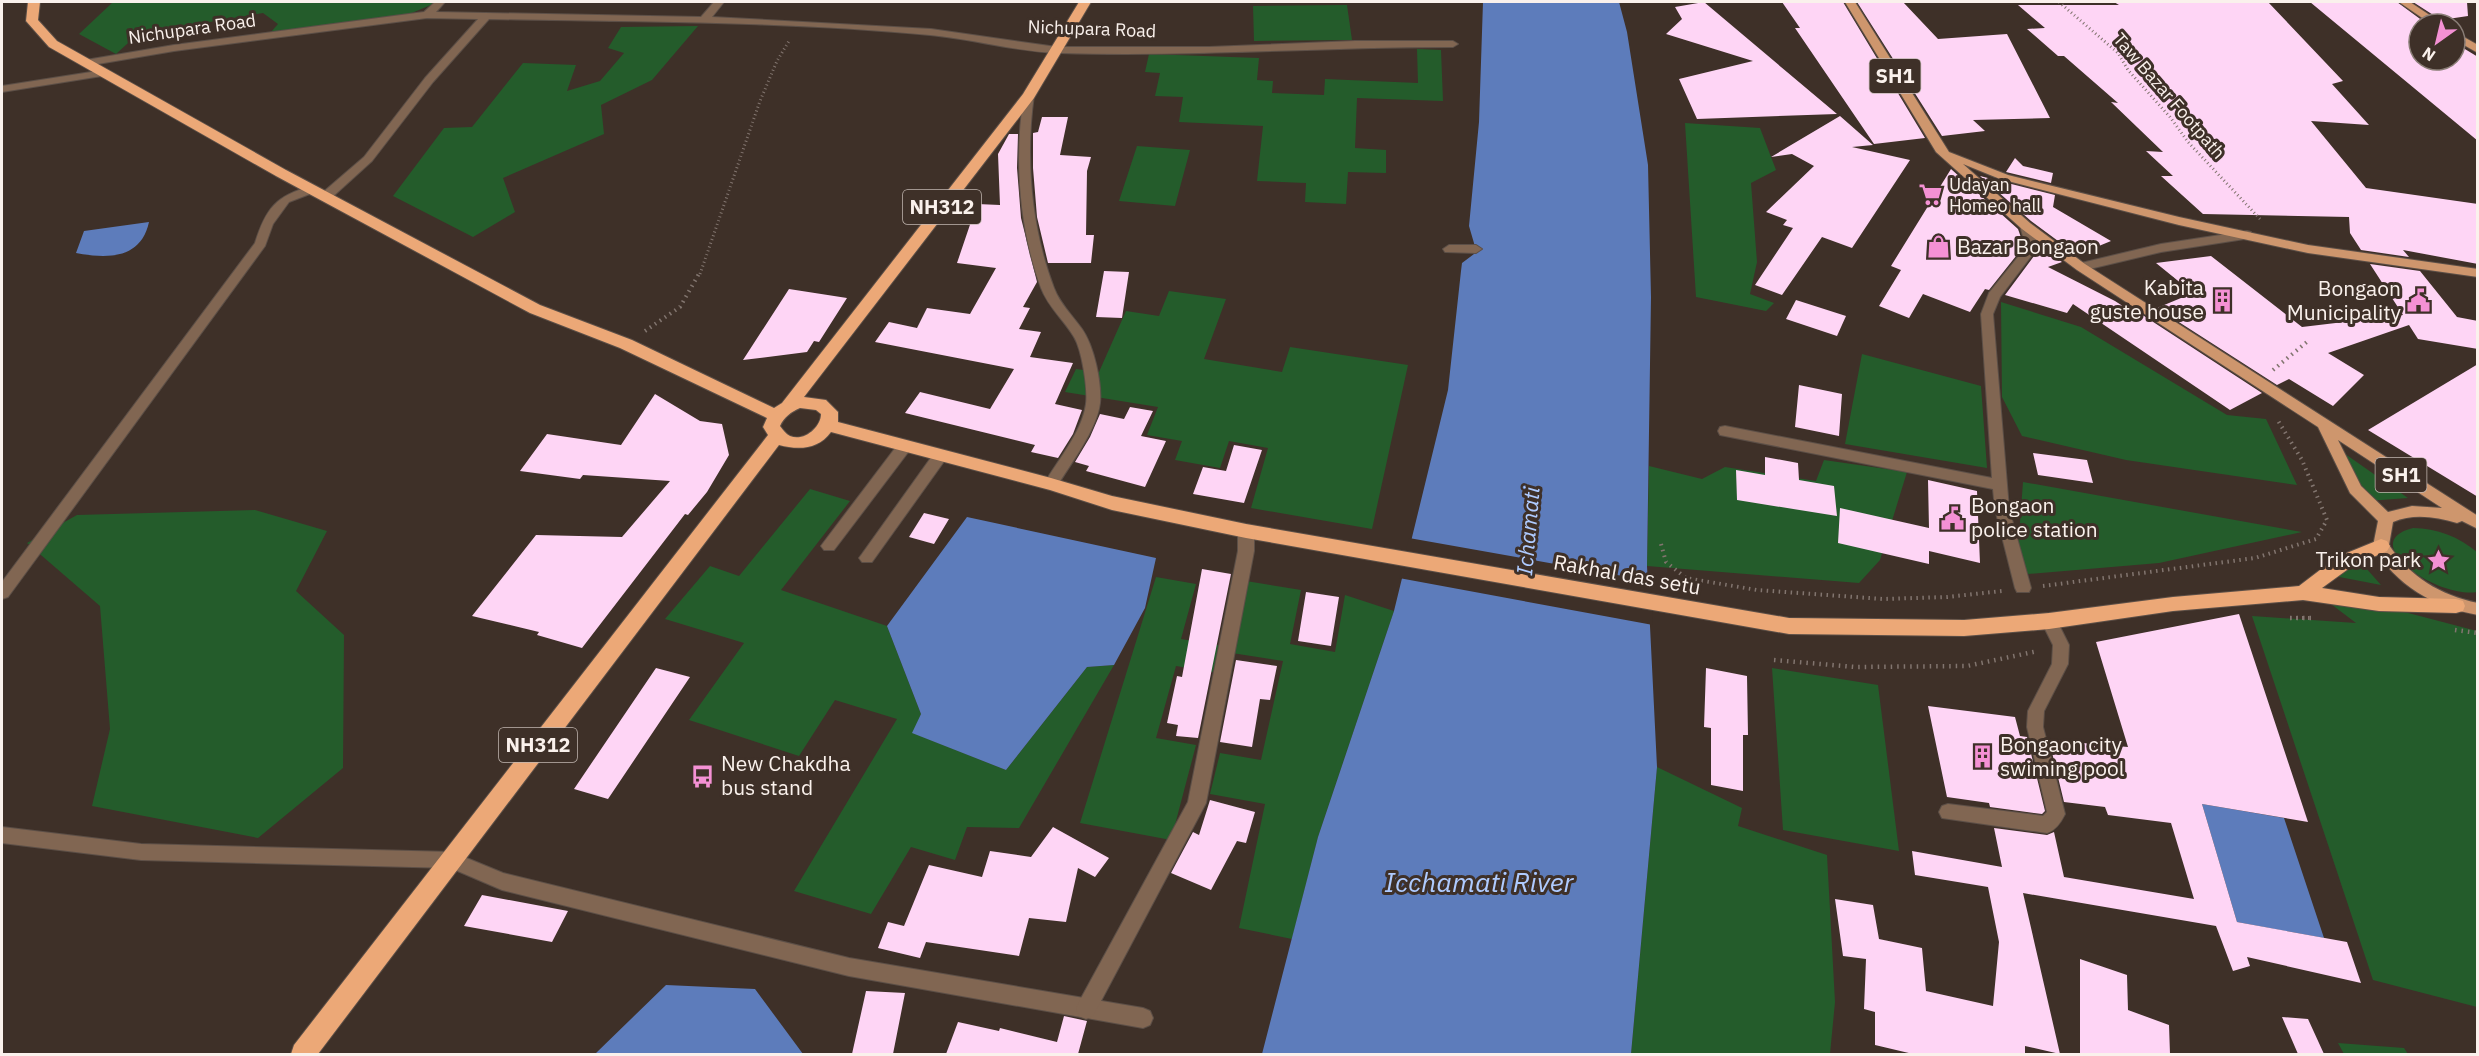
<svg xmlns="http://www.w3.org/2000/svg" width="2479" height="1056" font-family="'IBM Plex Sans',sans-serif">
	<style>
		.green { fill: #245c2b }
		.water { fill: #5d7cbb }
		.pier { fill: #3e3028 }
		.building { fill: #fed5f5 }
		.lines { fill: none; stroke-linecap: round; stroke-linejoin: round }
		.lane-casing { stroke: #5c4f47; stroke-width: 2 }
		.street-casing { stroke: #5c4f47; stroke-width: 2 }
		.primary-casing { stroke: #5c4f47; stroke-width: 2 }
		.highway-casing { stroke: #5c4f47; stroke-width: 2 }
		.path-far2 { stroke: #82756f; stroke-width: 3; stroke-dasharray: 1 3; stroke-linecap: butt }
		.path-far1 { stroke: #82756f; stroke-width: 4; stroke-dasharray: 1.5 4.5; stroke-linecap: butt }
		.path { stroke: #82756f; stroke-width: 4.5; stroke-dasharray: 1.5 5; stroke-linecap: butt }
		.lane { fill: #816652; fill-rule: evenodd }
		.street { fill: #816652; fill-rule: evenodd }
		.primary { fill: #ce966d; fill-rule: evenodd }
		.highway { fill: #eca877; fill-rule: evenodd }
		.labels { text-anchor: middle; stroke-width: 6; stroke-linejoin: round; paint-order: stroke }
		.far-street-label { font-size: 18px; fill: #faf1ec; stroke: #3e3028 }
		.far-poi-label { font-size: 18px; fill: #faf1ec; stroke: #3e3028; text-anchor: start }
		.shield { fill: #3e3028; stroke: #c2b7b1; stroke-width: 1.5 }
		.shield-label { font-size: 20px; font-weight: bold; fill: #faf1ec }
		.poi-label { font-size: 21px; fill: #faf1ec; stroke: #3e3028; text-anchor: start }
		.street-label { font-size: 21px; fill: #faf1ec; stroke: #3e3028 }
		.water-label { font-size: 22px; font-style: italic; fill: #afcbff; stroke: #3e3028 }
		.near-water-label { font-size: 27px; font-style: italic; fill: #afcbff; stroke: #3e3028 }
	</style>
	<rect width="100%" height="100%" fill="#3e3028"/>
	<path class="green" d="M113,2h325l-31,13 -136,17 7,-8 -15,-11 -125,21 -22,20 -37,-20z
		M1347,5l5,35 -98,1 -1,-35z
		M698,26l-46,54 -51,25 3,29 -101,44 12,34 -42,25 -80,-41 51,-68 28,-1 51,-64 53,2 -9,26 33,-10 24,-28 -16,-5 13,-21z
		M1417,49l24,1 2,51 -86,-3 -2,50 31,2v23l-38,-1 -2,32 -41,-2 1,-19 -49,-2 6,-55 -84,-4 4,-25 -28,-1 5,-23 -15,-1 4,-18 110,4 -2,22 16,1 -1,12 52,2 1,-16 93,4z
		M1685,123l75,5 16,42 -25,13 6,79 -7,32 24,9 -8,8 -70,-14z
		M1137,146l53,4 -15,56 -56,-5z
		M1169,291l57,8 -22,60 78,13 8,-25 118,18 -36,164 -121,-21 17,-60 -39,-7 -9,27 -45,-8 7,-19 -35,-6 11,-28 -93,-15 11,-23 23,3 27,-61 33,5z
		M2001,302l80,25 146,88 39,4 31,66 -171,-25 -104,-24 -20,-39z
		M1862,354l119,32 6,82 -142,-24z
		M2341,451l67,47 -40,3z
		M1824,460l83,12 -27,88 -21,23 -212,-17 2,-100 53,13 23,-12 91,14z
		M2023,482l279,50 -143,31 -143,12z
		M810,489l40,12 -69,89 106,36 34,88 -8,19 93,37 81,-103 27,-2 -95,163 -52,-1 -12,33 -44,-13 -40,67 -77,-23 103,-172 -62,-19 -36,56 -110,-36 55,-77 -79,-24 45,-53 29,10z
		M255,510l72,21 -31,60 48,44 -1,133 -85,70 -166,-32 18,-77 -10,-123 -73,-63 50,-28z
		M2413,528c24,0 46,9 64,24v40c-40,7 -122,-50 -64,-64z
		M2358,559l23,26 -52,-10z
		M1156,577l40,7 -15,55 48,8 17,-66 55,9 -11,54 45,8 10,-57 49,16 -76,226 -26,102 -53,-11 26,-124 -55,-10 10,-41 41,7 22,-99 -64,-10 -6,21 -37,-6 -20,72 40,7 -25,95 -91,-17z
		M2323,598l70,11 84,22v376l-104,-27 -121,-364 104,7z
		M1772,668l106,17 21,166 -116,-21z
		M1657,767l85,41 -4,18 89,29 8,147 -5,52h-199z
		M2338,1043l66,5 4,6h-64z"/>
	<path class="water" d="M1483,2h136l8,30 21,133 3,132 -4,269 10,201 -26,287h-369l56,-217 76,-226 54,-221 13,-119 1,-8 12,-9 2,-4 -7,-24 10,-104z
		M149,222c-8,37 -41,37 -73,31l8,-22z
		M967,517l189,41 -11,50 -31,57 -27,2 -81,103 -94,-37 9,-19 -34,-88z
		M2202,804l82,14 40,120 -87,-16z
		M666,985l89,4 48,65h-208z"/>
	<path class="pier" d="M1409,538l242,43 2,44 -254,-47z"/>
	<path class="building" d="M1704,2l83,70 50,42 -140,5 -18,-40 74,-18 -87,-27 16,-15 -7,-12z
		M1782,2h61l82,136 -51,6 -79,-116h5z
		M1857,2h46l35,37 69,-5 43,84 -77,2 12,11 -43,5z
		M2114,2h154l75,79 -11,3 37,41 -58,-4 55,67 112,16v60l-75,-14 6,7 -48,-7 -11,-17 -1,-16 -146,-3 -42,-38h12l-27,-25 17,1 -52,-50 7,1 -54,-47h-6l-31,-27 18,-1 -27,-23h101z
		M2310,2h87l30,22h-8v36h36v-17l23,14v84z
		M2413,2h54l1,14 -27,4z
		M1840,116l33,29 -21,2 58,13 -58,88 -30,-11 -40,58 -27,-10 38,-57 -10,-3 4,-5 -21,-8 48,-46 -22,-12 -21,3z
		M1042,117h26l-8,38 31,2 -4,14 -1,64h8l-3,28h-43l-11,-46 -4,-49v-35l5,-1z
		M1009,134h9l-1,34 4,50 16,64 -14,25 7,1 -11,21 22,3 -11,25 43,6 -18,41 27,6 -9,24 -15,24 -27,-6 4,-7 -130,-32 15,-21 70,17 24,-40 -139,-27 14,-20 28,6 10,-20 43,6 26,-46 -39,-5 20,-59 23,1 -2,-51z
		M2015,158l8,8 30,7 -2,10 -45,-11z
		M1951,169l67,60 6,17 -35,44 -4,-1 -15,23 -47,-18 -14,24 -30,-12 22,-36 -10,-4z
		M1980,176l75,19 -2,12 58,34 -34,14 -46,-34z
		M2040,245l22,17 -14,5 67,34 23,15 3,-2 121,79 -32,17 -157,-106 -6,9 -62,-18 35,-47z
		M2211,256l91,71 101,-12 -33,-51 50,7 37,46 21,4v28l-60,-10 -9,-14 -81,28 36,22 -31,31 -44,-27 -12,6 -120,-77 36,-15 -37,-30z
		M1104,271l25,1 -7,46 -26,-1z
		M789,289l58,9 -28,44 -5,-1 -7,11 -64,8z
		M1796,300l50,16 -9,20 -51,-17z
		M2478,364v133l-110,-67z
		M1799,385l43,9 -3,42 -44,-9z
		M655,394l45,27 22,3 7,31 -22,37 -19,23 -3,-1 -103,134 -45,-13 2,-3 -67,-16 64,-81 86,2 48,-56 -87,-6 -3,4 -60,-8 27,-37 74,11z
		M1130,407l23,4 -12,25 25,5 -21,46 -59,-16 3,-5 -14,-4 15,-25 10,-23 24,5z
		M1234,445l28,5 -18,53 -51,-9 10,-27 23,4z
		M2033,453l54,7 6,23 -55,-8z
		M1765,457l33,6 1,17 35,6 3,30 -100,-16 -1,-30 29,5z
		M1928,480l49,11 3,72 -51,-12v13l-91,-21 2,-35 89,20z
		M924,513l25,6 -15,25 -25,-7z
		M1202,569l29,5 -33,164 -22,-2 2,-11 -11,-2 10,-47 5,1z
		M1306,592l33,5 -8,49 -33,-5z
		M2239,614l69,208 -106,-18 35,118 110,20 14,41 -114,-26 3,9 -17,5 -17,-45 -193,-33 37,161 -35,-8v8h-112l-38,-9v-33l-11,-3 2,-50 -23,-3 -8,-57 38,6 6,34 43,9 4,43 67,15 6,-64 -11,-55 -73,-12 -3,-24 90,16 -8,-39 53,7 7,-3 10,45 130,22 -23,-76 -63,-8 -3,-8 -41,-5 -15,-62 79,7 -32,-105z
		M1236,660l41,6 -7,34 -10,-1 -8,48 -32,-5z
		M656,668l34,9 -82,122 -34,-10z
		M1706,668l41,8 1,59h-5v56l-32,-6v-57l-7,-1z
		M1928,706l87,11 5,19 7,1 18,74 -3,3 -52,-7 -1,-4 -42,-6z
		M1210,800l45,12 -9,31 -9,-2 -26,49 -40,-17 22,-41 6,3z
		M1053,827l56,31 -14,19 -17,-9 -12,54 -37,-4 -10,38 -93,-14 -6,16 -42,-10 10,-26 16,4 25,-61 53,12 8,-26 41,6z
		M482,895l86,16 -16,31 -88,-16z
		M2080,959l47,16 1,35 41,15 1,29h-90z
		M866,991l39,2 -12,61h-41z
		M1064,1016l23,5 -9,33h-132l12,-32 41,9 1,-3 57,14z
		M2282,1017l26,2 16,35h-26z"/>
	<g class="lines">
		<defs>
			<path id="lane" d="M2026,222l6,4 6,21 -38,50 -7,17 16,195 22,79 -2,4h-12l-2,-4 -20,-79 -2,-20 -273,-54 -2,-4 2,-4 5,-1 267,52 -11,-164 8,-21 37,-46 -6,-21z
				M1449,245h27l6,4 -6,4 -31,-1 -2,-3z
				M904,442l7,5 -2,4 -75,99h-10l-3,-4 3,-4 75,-99z
				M940,451l7,5 -2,4 -73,102h-10l-3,-4 3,-4 73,-102z
				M2049,615l6,2 14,28 -1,19 -24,47 -1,16 22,87c-4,8 -9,16 -18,19l-105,-15 -3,-6 3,-6 6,-2 95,12 4,-4 -20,-85 1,-16 24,-47 1,-19 -12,-24 2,-4z
				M452,852l51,21 346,85 294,50 7,3 3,7 -3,7 -7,3 -294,-52 -347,-86 -56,-24 -3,-6 3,-6z"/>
			<path id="street" d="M435,2h10l-9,10 265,5 13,-15h10l-12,15 219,12 126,18h152l146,-6h98l5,3 -5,3c-131,0 -262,10 -393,6 -43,-1 -87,-14 -130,-18 -146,-14 -294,-13 -441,-16l-56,63 -61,79 -43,39h-8v-6l43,-37 61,-79 53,-59 -51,-1 -253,33 -88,15 -5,-3 5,-3 88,-15 250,-33z
				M104,70l5,3 -1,2 -106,17v-6z
				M1029,92l5,3c-9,63 -3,133 20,193 6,16 18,27 28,41 12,17 20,54 18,74 -3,27 -30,61 -44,85l-5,1 -7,-5c14,-24 38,-52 42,-80 2,-15 -4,-54 -12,-67 -10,-17 -26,-30 -33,-49 -22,-60 -27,-130 -17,-193z
				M311,186l4,2v4l-26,10 -16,22 -8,22 -257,351 -6,2v-17l253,-339c11,-35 21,-47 56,-57z
				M2247,231l4,1v6l-90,14 -80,19 -6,-4 2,-3 84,-20z
				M1246,525l5,2 3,4v20l-48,252 -113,213 -7,3 -7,-3 -3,-7 3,-7 109,-200 50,-251v-20l3,-4z
				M2,827l139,17 311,8 6,2 3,6 -3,6 -6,2 -311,-8 -139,-17z"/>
			<path id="primary" d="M1845,2h10l94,150 59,23 171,42 129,28 170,24v8l-170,-24 -129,-28 -179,-46 -37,-15 67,59 55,41 393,252v13l-16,-8 -5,2c-21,-6 -43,-10 -64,-1l-4,23c21,32 51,50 89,58v12c-44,-8 -82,-29 -105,-69l5,-25 -28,-28 -32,-66 -241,-157 -55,-41 -86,-77zM2338,440l104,68 -30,-2 -24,6 -27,-26z
				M2399,2h11l33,22h-12z
				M2455,32l23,13v8l-23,-13z"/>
			<path id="highway" d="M28,2h12l-2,18 19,21 229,129 254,135 92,35 142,68 8,-5 241,-309 56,-92h12l-57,96 -230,299 22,3 12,12v10l213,56 61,18 134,28 543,94 175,2 85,-7 124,-16 126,-11 38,-29 44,-18 6,2 3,5 -3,5 -36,16 -29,21 57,9 77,2 7,2 2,5 -2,5 -7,2 -77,-2 -76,-11 -130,11 -124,18 -85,7 -175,-2 -543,-96 -134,-28 -62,-20 -219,-58c-13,18 -33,18 -52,13l-461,609h-27l3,-9 474,-610 -5,-8 4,-9 -147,-70 -90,-35 -254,-137 -227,-129 -23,-26zM800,408l16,2 5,4c0,13 -17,28 -31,22 -4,-2 -7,-6 -10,-10 4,-9 11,-14 20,-18z"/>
		</defs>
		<use href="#lane" class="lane-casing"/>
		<use href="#street" class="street-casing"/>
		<use href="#primary" class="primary-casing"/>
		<use href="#highway" class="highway-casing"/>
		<path class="path-far2" d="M2059,2l59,51 10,17 42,47 18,25 73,78
			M700,274l60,-173 17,-40 12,-20"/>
		<path class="path-far1" d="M645,331l35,-24 20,-35
			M2273,370l35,-29
			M1661,544l5,18 20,16 71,12 126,9 64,-2 55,-6
			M2043,586l212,-28 61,-19 11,-19 -25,-60 -25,-41
			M2290,618h23"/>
		<path class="path" d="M2290,618h23
			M2455,630l23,3
			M1774,660l81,7 112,-1 71,-15"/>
		<use href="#lane" class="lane"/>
		<use href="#street" class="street"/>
		<use href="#primary" class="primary"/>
		<use href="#highway" class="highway"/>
	</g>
	<defs>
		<symbol id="supermarket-bare" viewBox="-9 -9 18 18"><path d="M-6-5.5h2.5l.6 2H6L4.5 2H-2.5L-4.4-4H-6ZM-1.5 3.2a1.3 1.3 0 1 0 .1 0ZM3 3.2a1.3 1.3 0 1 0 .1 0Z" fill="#f491d4" stroke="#3e3028" stroke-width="2.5" paint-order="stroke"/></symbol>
		<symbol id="shop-bare" viewBox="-9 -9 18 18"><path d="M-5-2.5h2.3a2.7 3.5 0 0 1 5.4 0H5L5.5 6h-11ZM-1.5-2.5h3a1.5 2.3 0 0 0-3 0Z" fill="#f491d4" stroke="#3e3028" stroke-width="2.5" paint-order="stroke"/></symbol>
		<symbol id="building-bare" viewBox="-9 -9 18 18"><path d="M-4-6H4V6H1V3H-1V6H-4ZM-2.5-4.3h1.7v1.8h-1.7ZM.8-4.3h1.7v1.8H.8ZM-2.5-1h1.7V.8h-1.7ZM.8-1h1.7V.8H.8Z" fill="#f491d4" stroke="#3e3028" stroke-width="2.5" paint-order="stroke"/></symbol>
		<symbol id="civic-bare" viewBox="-9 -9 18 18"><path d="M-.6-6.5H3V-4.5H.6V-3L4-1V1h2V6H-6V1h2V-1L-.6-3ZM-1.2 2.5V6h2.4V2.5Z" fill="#f491d4" stroke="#3e3028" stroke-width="2.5" paint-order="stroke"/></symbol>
		<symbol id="sight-bare" viewBox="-9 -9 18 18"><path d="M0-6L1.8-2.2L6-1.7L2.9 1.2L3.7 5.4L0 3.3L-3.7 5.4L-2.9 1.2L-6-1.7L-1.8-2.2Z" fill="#f491d4" stroke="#3e3028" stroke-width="2.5" paint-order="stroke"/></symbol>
		<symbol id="bus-bare" viewBox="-9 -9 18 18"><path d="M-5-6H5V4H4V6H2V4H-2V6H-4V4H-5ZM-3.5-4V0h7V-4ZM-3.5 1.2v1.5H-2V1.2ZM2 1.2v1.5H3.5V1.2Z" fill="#f491d4" stroke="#3e3028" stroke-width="2.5" paint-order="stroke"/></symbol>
	</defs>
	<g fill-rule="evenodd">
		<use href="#supermarket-bare" x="1914" y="178" width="33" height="33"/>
		<use href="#shop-bare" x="1922" y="230" width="33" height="33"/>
		<use href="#building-bare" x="2206" y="284" width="33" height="33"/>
		<use href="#civic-bare" x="2402" y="284" width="33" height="33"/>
		<use href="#civic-bare" x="1936" y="502" width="33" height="33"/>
		<use href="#sight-bare" x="2422" y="544" width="33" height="33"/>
		<use href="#building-bare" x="1966" y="740" width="33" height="33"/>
		<use href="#bus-bare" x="686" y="760" width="33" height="33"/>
	</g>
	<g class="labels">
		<g class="far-street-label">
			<text transform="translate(192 29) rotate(-8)" y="6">Nichupara Road</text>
			<text transform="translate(1092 29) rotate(2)" y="6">Nichupara Road</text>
			<text transform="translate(2169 96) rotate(49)" y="6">Taw Bazar Footpath</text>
		</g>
		<g class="far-poi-label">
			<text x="1949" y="191">Udayan<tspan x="1949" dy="21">Homeo hall</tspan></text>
		</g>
		<g class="shield">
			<rect x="1869.5" y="59" width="51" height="34" rx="4.5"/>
			<rect x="903" y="190" width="78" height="34" rx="4.5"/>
			<rect x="2375.5" y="458" width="51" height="34" rx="4.5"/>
			<rect x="499" y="728" width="78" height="34" rx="4.5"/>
		</g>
		<g class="shield-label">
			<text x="1895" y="83">SH1</text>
			<text x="942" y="214">NH312</text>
			<text x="2401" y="482">SH1</text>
			<text x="538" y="752">NH312</text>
		</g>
		<g class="poi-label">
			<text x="1957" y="254">Bazar Bongaon</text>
			<text x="2204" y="295" text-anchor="end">Kabita<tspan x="2204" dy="24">guste house</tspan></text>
			<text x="2401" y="296" text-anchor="end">Bongaon<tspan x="2401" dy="24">Municipality</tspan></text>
			<text x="1971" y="513">Bongaon<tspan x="1971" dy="24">police station</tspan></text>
			<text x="2421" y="567" text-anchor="end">Trikon park</text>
			<text x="2000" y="752">Bongaon city<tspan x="2000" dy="24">swiming pool</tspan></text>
			<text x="721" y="771">New Chakdha<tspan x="721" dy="24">bus stand</tspan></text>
		</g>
		<g class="street-label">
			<text transform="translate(1627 575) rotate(10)" y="7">Rakhal das setu</text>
		</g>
		<g class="water-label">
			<text transform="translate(1528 531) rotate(-85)" y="8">Ichamati</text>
		</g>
		<g class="near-water-label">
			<text x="1479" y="892">Icchamati River</text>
		</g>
	</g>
	<rect width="2479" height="1056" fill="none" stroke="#faf1ec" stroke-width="6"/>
	<g transform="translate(2437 42) rotate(214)"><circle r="28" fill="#3e3028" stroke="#897d76" stroke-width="1.5"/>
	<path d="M0-4.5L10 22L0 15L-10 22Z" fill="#f491d4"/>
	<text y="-9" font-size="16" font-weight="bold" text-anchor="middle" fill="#faf1ec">N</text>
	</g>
</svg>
